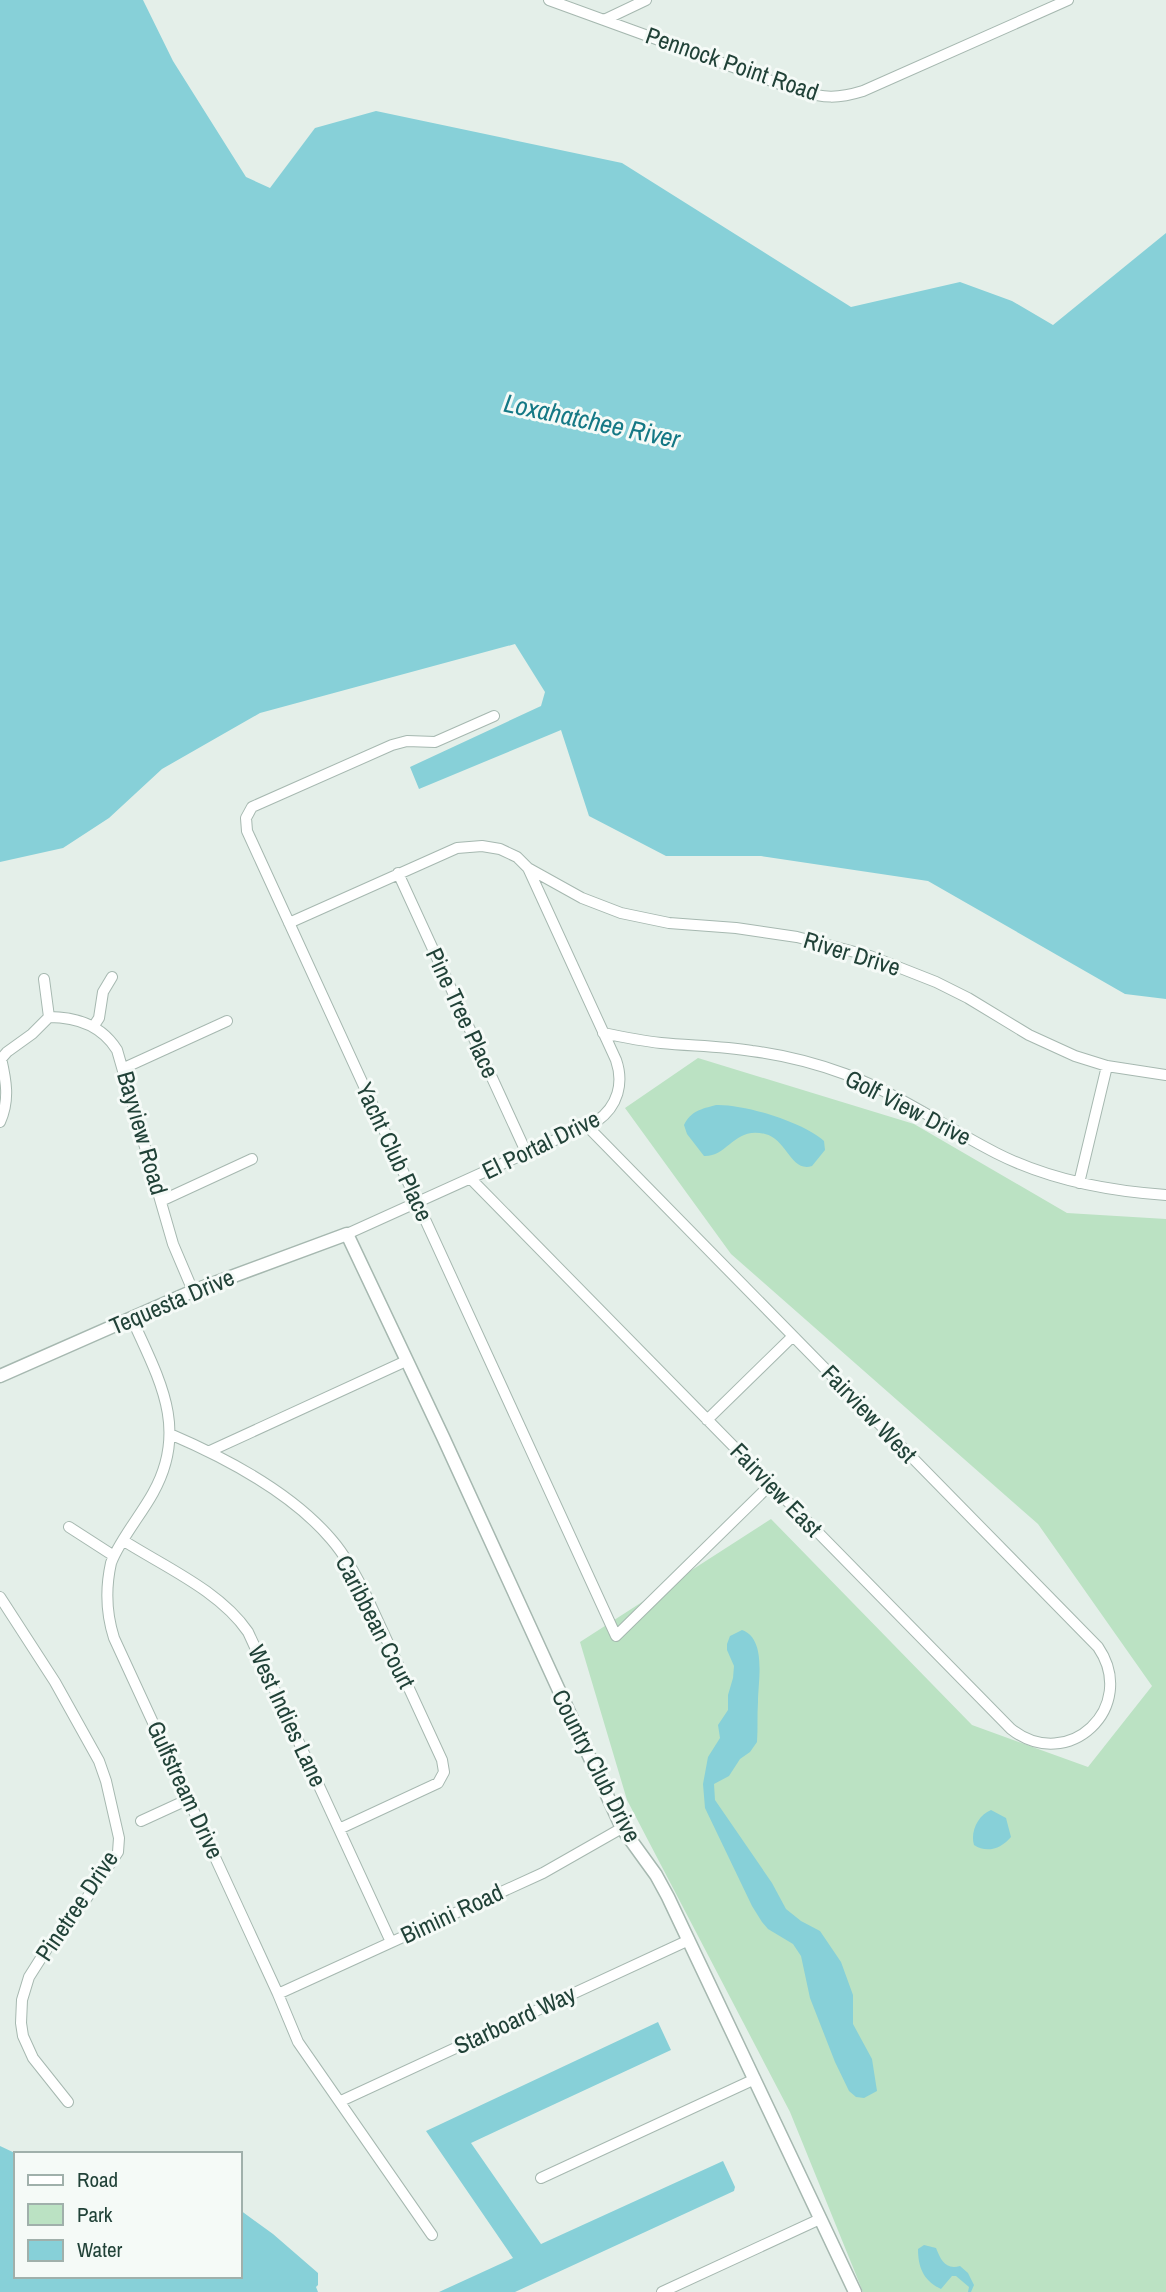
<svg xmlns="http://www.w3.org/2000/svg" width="1166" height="2292" font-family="'Archivo Narrow',sans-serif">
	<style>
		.green { fill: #bbe2c3 }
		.water { fill: #87d0d8 }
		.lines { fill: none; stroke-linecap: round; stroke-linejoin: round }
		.minor-casing { stroke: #a6b8b0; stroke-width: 12 }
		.tertiary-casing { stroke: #a6b8b0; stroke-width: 15 }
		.minor { stroke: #fff; stroke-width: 10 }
		.tertiary { stroke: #fff; stroke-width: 12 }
		.labels { text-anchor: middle; stroke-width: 6; stroke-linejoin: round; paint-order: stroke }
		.street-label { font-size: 24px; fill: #214238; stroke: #f5faf7 }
		.water-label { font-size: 26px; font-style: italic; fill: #147885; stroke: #f5faf7 }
	</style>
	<rect width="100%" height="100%" fill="#e4efe9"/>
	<path class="green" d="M698,1058l216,66 153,89 99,6v1073h-303l-73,-180 -163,-312 -47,-158 191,-123 201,206 116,42 64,-81 -114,-162 -307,-270 -106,-146z"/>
	<path class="water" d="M0,0h143l30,61 73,116 24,11 45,-60 61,-17 246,52 229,144 109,-25 52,19 41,24 113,-92v766l-41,-5 -197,-113 -167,-25h-95l-77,-40 -28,-86 -142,59 -9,-22 131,-61 4,-14 -30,-48 -255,69 -98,56 -53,49 -46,30 -63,14z
		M716,1105c28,-1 87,17 108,36l1,9 -13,16c-21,7 -25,-27 -47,-32 -31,-8 -37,23 -61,22l-17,-22 -3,-9c7,-14 17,-16 32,-20z
		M742,1630c25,9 16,51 16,72 -1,13 0,27 -1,40l-7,10 -10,7 -11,17 -15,8 1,16 57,83 14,26 15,12 19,10 21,31 12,33v29l19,35 5,32 -13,7 -8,-1 -7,-6 -14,-29 -25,-64 -9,-42 -8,-12 -25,-15 -6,-7 -10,-16 -47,-98 -2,-24 5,-27 12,-19 -2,-13 10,-15v-15l5,-17 1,-12 -7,-16v-6l3,-8z
		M991,1810l15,8 5,19c-9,11 -24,17 -37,8 -4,-13 4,-30 17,-35z
		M658,2022l13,28 -200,93 70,101 182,-83 12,26 -1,4 -219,101h-76l74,-34 -87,-127z
		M0,2146l17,8 -1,122h224v-66l33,24 45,39v12l-2,2 2,5h-318z
		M924,2245l12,3c5,12 9,22 24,18l8,7 6,12 -3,7h-3l1,-5 -13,-11h-4l-11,13c-17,-8 -23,-21 -23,-40z"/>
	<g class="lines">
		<defs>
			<path id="minor" d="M549,0l250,91c25,7 38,8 64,0l205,-91
				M604,20l42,-20
				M494,716l-59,26 -28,-1 -15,4 -140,62 -6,11 1,13 369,805 154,-151
				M528,868l54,30 39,15 48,10 67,5 61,9 73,19 66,26 32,16 61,37 46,21 32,10 59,9
				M398,873l129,281
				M289,923l168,-75 25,-2 18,3 17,8 11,11 88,192c8,23 2,46 -19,61l-250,113
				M49,1017c28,0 53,9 68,33l56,194 20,47
				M93,1027l6,-9 4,-26 9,-15
				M603,1033c19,4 39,8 58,10 30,3 60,3 91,8 31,4 63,12 93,23 54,20 100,53 151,79 53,27 111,38 170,42
				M0,1060l7,-8 25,-18 17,-17 -5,-38
				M124,1068l103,-47
				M0,1122c10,-22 6,-42 1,-64
				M471,1179l540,550c57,45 128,-22 87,-82l-511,-521
				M1079,1183l28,-117
				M161,1201l91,-42
				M132,1319c27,60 57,110 21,174 -12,22 -34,48 -42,70 -6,27 -5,50 3,75l164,356 20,48 134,193
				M707,1420l86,-84
				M170,1434c56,24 121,58 161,105 14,16 24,35 34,54l77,167 2,12 -6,11 -99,46
				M210,1451l196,-90
				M69,1527l45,29
				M124,1541c41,26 96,50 124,91l143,310
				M0,1597l55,85 44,79 7,20 13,57 -1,14 -36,53 -34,42 -19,30 -7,23 -1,23 2,13 10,22 35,44
				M141,1821l48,-22
				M278,1994l265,-121 79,-45
				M341,2101l348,-161
				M541,2178l214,-99
				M662,2292l158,-73"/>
			<path id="tertiary" d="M0,1376l193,-85 154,-57 96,203 179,391 34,47 12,22 187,395"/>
		</defs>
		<use href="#minor" class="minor-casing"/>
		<use href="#tertiary" class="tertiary-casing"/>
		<use href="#minor" class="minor"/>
		<use href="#tertiary" class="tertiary"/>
	</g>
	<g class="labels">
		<g class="street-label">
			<text transform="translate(732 64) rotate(19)" y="8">Pennock Point Road</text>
			<text transform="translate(852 954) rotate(17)" y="8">River Drive</text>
			<text transform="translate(462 1013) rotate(65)" y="8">Pine Tree Place</text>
			<text transform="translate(908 1108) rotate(27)" y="8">Golf View Drive</text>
			<text transform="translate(142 1133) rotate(74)" y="8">Bayview Road</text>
			<text transform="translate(541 1145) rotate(-26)" y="8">El Portal Drive</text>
			<text transform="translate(394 1152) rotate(65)" y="8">Yacht Club Place</text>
			<text transform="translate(172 1302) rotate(-23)" y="8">Tequesta Drive</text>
			<text transform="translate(869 1414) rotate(46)" y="8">Fairview West</text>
			<text transform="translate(776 1490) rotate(46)" y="8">Fairview East</text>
			<text transform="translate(375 1622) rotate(63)" y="8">Caribbean Court</text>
			<text transform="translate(287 1716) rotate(65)" y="8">West Indies Lane</text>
			<text transform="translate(596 1766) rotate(63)" y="8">Country Club Drive</text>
			<text transform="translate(185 1790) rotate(65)" y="8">Gulfstream Drive</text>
			<text transform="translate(77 1906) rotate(-56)" y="8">Pinetree Drive</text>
			<text transform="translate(452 1914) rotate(-25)" y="8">Bimini Road</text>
			<text transform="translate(515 2020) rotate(-25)" y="8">Starboard Way</text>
		</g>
		<g class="water-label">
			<text transform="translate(592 421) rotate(12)" y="9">Loxahatchee River</text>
		</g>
	</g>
	<rect x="14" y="2152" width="228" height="126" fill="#f5faf7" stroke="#a0b0ab" stroke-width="2"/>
	<rect x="28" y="2175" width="35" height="10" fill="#ffffff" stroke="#a0b0ab" stroke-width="2"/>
	<text x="77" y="2187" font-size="21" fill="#214238">Road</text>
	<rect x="28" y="2204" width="35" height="21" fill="#bbe2c3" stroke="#a0b0ab" stroke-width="2"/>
	<text x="77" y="2222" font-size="21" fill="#214238">Park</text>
	<rect x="28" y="2240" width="35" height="21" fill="#87d0d8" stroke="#a0b0ab" stroke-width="2"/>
	<text x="77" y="2257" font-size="21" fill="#214238">Water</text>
</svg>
